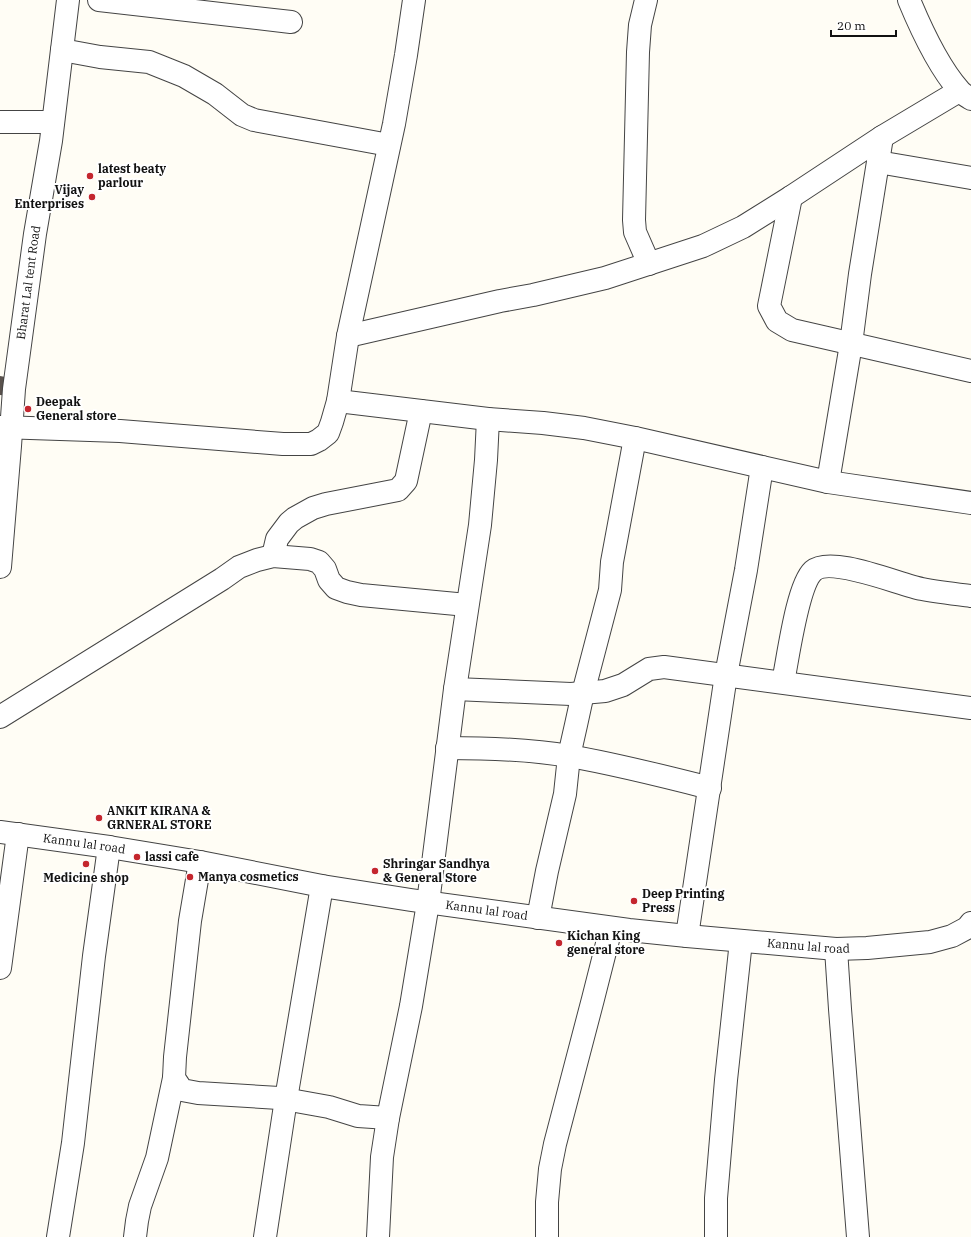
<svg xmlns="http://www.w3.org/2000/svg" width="971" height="1237" font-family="'IBM Plex Serif',serif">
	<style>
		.building { fill: #5a524d }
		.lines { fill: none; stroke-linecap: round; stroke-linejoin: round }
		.minor-casing { stroke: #444; stroke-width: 24 }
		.minor { stroke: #fff; stroke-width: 22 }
		.poi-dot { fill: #c4262e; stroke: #fff; stroke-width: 1.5 }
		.labels { text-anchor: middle; stroke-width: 4; stroke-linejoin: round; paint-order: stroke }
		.poi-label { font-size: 12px; font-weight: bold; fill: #111; stroke: #fff; text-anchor: start }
		.street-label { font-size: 12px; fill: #111; stroke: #fff }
	</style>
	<rect width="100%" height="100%" fill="#fffdf5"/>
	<path class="building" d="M0,376l11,2 -2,18 -9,-1z"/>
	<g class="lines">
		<defs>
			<g id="minor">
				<path d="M99,0l192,22"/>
				<path d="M646,0l-6,25 -2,27 -4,168 1,12 14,32"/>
				<path d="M909,0c12,29 29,66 50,90 3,4 8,6 12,9"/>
				<path d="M62,50l38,7 49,5 35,14 31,18 27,21 12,5 135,25"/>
				<path d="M0,122h53"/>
				<path d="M878,162l93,16"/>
				<path d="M791,197l-22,109 8,15 15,9 179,41"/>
				<path d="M348,336l152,-35 33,-6 72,-17 98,-32 40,-19 48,-30 91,-60 77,-46"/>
				<path d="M338,401l150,18 55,4 41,5 51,10 193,44 143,21"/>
				<path d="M0,427l120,4 163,13h28l8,-4 9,-7 4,-11 6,-21 10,-65 46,-212 12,-69 8,-55"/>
				<path d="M828,482l23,-138 9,-70 22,-137"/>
				<path d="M273,556l4,-17 12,-16 6,-5 18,-10 13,-4 72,-14 8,-9 15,-70"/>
				<path id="s1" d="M0,567l10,-121 4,-57 21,-155 16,-93 17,-141"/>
				<path d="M783,682c5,-23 14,-96 30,-111 18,-16 87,14 109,18 16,3 33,5 49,7"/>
				<path d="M455,689l116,5 34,-3 18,-6 26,-16 15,-2 307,41"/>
				<path d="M0,717l222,-138 17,-12 18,-7 16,-4 37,3 9,3 6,7 4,11 7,8 11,4 14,3 106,10"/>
				<path d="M447,748c41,0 82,1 122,8 47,8 94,20 141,32"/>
				<path id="s2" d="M0,832l109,15 91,15 122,24 89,14 218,30 58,6 149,13 31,-1 63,-6 22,-6 15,-8 4,-5"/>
				<path d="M200,862l-10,59 -15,136 -1,21 8,12 16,3 81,5 50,9 29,9 30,2"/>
				<path d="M538,918l9,-47 18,-77 4,-38 7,-31 7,-32 27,-103 2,-28 23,-124"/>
				<path d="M687,936l39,-261 20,-105 16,-103"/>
				<path d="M836,949l4,60 18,228"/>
				<path d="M0,968l18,-134"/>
				<path d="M58,1237l15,-94 21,-187 15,-109"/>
				<path d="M135,1237l2,-16 3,-15 17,-48 17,-80"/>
				<path d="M265,1237l21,-138 36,-213"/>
				<path d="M378,1237l4,-80 6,-39 23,-112 17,-103 27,-214 25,-164 6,-65 2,-41"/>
				<path d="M547,1237v-35l3,-33 5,-25 38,-145 18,-71"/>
				<path d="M716,1237v-39l10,-118 15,-139"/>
			</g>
		</defs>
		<use href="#minor" class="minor-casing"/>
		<use href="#minor" class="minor"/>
	</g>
	<g class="poi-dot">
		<circle cx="90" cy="176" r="4"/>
		<circle cx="92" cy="197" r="4"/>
		<circle cx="28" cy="409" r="4"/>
		<circle cx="99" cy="818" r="4"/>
		<circle cx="137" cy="857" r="4"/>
		<circle cx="86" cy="864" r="4"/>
		<circle cx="375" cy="871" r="4"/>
		<circle cx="190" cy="877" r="4"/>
		<circle cx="634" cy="901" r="4"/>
		<circle cx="559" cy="943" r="4"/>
	</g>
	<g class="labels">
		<g class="poi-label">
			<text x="98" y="173">latest beaty<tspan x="98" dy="14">parlour</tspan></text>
			<text x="84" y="194" text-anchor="end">Vijay<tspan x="84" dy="14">Enterprises</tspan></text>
			<text x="36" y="406">Deepak<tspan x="36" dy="14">General store</tspan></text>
			<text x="107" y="815">ANKIT KIRANA &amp;<tspan x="107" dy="14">GRNERAL STORE</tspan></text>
			<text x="145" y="861">lassi cafe</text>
			<text x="383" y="868">Shringar Sandhya<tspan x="383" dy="14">&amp; General Store</tspan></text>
			<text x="198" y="881">Manya cosmetics</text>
			<text x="86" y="882" text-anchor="middle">Medicine shop</text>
			<text x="642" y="898">Deep Printing<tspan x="642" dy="14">Press</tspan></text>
			<text x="567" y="940">Kichan King<tspan x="567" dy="14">general store</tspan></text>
		</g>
		<g class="street-label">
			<text dy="4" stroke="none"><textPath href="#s1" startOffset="286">Bharat Lal tent Road</textPath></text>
			<text dy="4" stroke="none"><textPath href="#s2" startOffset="85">Kannu lal road</textPath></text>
			<text dy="4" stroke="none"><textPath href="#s2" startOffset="493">Kannu lal road</textPath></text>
			<text dy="4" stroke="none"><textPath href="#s2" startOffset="817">Kannu lal road</textPath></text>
		</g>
	</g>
	<path d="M831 30v6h65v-6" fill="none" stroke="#111111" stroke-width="2"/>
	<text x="837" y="30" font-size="12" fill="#111111" stroke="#ffffff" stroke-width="3" paint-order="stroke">20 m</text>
</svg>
